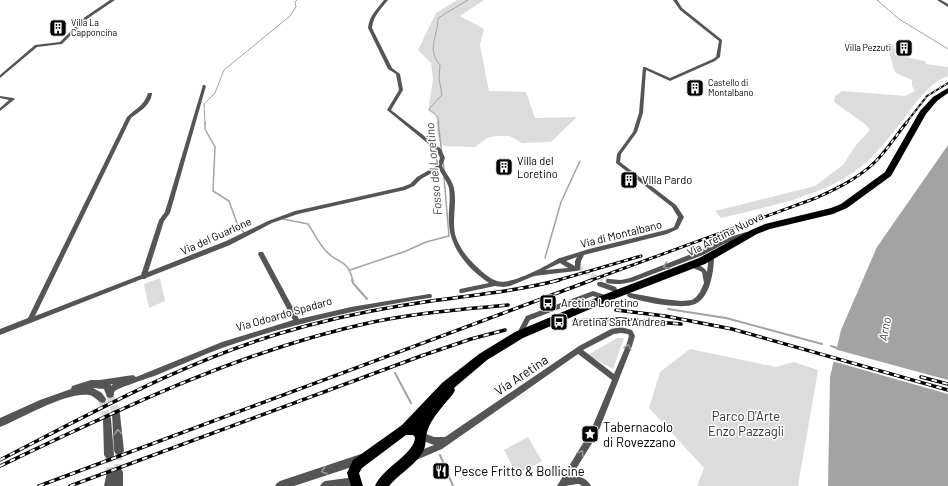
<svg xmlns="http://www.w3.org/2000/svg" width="948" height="486" font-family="Barlow,sans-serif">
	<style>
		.green { fill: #dcdcdc }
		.water { fill: #a3a3a3 }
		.pier { fill: #fff }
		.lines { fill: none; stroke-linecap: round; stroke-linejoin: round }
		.stream-far2 { stroke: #a3a3a3; stroke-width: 1 }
		.stream-far1 { stroke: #a3a3a3; stroke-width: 1.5 }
		.stream { stroke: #a3a3a3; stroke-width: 2 }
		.minor-tunnel-far1 { stroke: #d9d9d9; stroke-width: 5; stroke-dasharray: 5 2.5; stroke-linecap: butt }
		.minor-tunnel { stroke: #d9d9d9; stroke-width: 6; stroke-dasharray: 6 3.5; stroke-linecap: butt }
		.tertiary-tunnel { stroke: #d9d9d9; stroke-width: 8; stroke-dasharray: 8 4; stroke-linecap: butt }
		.minor { fill: #555; fill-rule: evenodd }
		.tertiary { fill: #555; fill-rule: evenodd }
		.primary { fill: #000; fill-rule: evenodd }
		.rail-far2-casing { stroke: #000; stroke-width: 2 }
		.rail-far1-casing { stroke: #000; stroke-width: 3 }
		.rail-casing { stroke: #000; stroke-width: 3.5 }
		.rail-far2 { stroke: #fff; stroke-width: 1; stroke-dasharray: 3; stroke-linecap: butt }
		.rail-far1 { stroke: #fff; stroke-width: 1.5; stroke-dasharray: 4; stroke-linecap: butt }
		.rail { stroke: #fff; stroke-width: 2; stroke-dasharray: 5.5; stroke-linecap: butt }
		.oneway { stroke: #999 }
		.labels { text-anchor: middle; stroke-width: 3; stroke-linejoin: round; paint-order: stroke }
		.far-poi-label { font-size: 9px; fill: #000; stroke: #fff; text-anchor: start }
		.poi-label { font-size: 11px; fill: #000; stroke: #fff; text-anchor: start }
		.street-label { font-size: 11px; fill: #000; stroke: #fff }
		.water-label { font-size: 12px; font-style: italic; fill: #444; stroke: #fff }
		.near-street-label { font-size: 13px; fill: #000; stroke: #fff }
		.near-park-label { font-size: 13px; fill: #333; stroke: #fff }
		.near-poi-label { font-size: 13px; fill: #000; stroke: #fff; text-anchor: start }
	</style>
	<rect width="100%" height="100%" fill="#fff"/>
	<path class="green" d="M457,0h27l-24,16 24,13 -4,16 9,46 37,1 9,26 42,-1 -26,25 -29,1 -12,-7h-14l-9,2 -12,9 -31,-1 -6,-7 -2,-24 -8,-4 5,-31 -2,-17 -13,-13 18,-37z
		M894,45l1,10 30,6 1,3 22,3v9c-25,10 -36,34 -52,53 -8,10 -16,19 -24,28 -40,39 -99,48 -151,61l-6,-7 100,-25 28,-21 13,-20 14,-15 -4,-5 -32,-23 1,-6 7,-5 63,5 10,-5 -3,-5v-6l-16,-7 -2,-3 -6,-24z
		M160,278l5,23 -16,7 -5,-24z
		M617,338h7l-11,31 -25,-14z
		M690,349l86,18 18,-5 24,8 -20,116h-101l7,-18 -55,-60 11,-36z
		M528,437l14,24 -25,14 -13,-25z"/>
	<path class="water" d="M948,145v341h-120l2,-109 11,-47 36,-83z"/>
	<path class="pier" d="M834,349l114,31v14l-116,-33z"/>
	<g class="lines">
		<path class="stream-far2" d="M877,0l22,19 49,30
			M205,123l-1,-19 11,-11 9,-23 66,-54 6,-9 -1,-5 2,-2
			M439,123l-1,-6 -9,-8 13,-14 -3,-17 1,-13c-14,-16 -2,-28 -2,-47l30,-18"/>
		<path class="stream-far1" d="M205,122v7l10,18 -2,44 16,10 9,25 7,8
			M438,122l4,32
			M443,161l1,9
			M283,219l25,5c6,9 11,20 18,27 12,14 21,6 27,30
			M545,258l16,-56 19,-41
			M350,270l56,-19 20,-9 23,-6 -5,-59"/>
		<path class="stream" d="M352,280l1,3 14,16
			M668,309l58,9 96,26
			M831,346l6,2
			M395,373l16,30
			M440,455l13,31"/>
		<path class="minor-tunnel-far1" d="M578,268l15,8 16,5"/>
		<path class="minor-tunnel" d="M606,280l3,1"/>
		<path class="tertiary-tunnel" d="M110,394l6,20
			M102,399l5,20
			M109,455l1,20
			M118,472l1,-21"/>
		<path class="minor" d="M110,0h5l-28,19 -25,25 -25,3 -37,31v-3l35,-30 25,-3 25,-25z
			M384,0h4c-7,9 -15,16 -16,28l20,40 8,6 3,16 -12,20 50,39 4,9 -3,8c4,7 10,14 12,22 3,15 -2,31 1,46 3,11 10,21 18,29 7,7 15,15 24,18 13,5 51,-16 62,-23h1l29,-9 77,-19 8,-3 4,-10 -6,-10 -56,-44 1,-9 16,-22 6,-19 4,-46h2l25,11 43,-19 3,-2 3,-16 -39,-31 -7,-10h4l5,8 40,32 -2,17 -5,4 -45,20 -24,-11 -3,43 -6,19 -16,22 -1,8 56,43 8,12 -6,12 -11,5 -83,21 -3,6 -1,9 -4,1 -42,5 -24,10 -7,1 -8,-1 -33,7h-2l-1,-2 1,-2 29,-6c-21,-14 -39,-35 -40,-60 -1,-12 2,-23 0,-35 -2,-7 -7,-13 -10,-19l-18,10 -7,7 -9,4 -107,24 -26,9 -42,22 -84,33 -1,1h-3l-142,56v-6l28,-11 99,-201c9,-9 17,-11 21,-24h4v1c-2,12 -12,17 -21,24l-96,198 106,-41 18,-55 6,-8 38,-127h1l2,1 -36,127 -6,8 -16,51 78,-31 42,-20 27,-10 107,-24 8,-3 7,-7 21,-12 2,-7 -3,-7 -50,-41 12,-20 -3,-16 -8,-5 -20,-41c1,-12 9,-19 16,-28zM577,257l-2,4v5l-9,-5zM560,263l8,5 -23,2z
			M937,0h4l7,4v3z
			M0,96l13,2 2,1 -15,12v-3l9,-8 -9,-2z
			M746,232l3,2 -1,1 -24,9 -21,11 -71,27c-9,2 -16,3 -25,1l-1,-2 1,-2h2l12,1 9,-2 69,-27 21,-11z
			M259,252h4l36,67 52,-12 78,-13h2l1,2 -1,2h-2c-70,11 -140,26 -207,50 -22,8 -43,18 -65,27 -6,2 -39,13 -42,16 -1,1 -2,3 -3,5l-2,1 -2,-1 -1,-2 4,-8 2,-2 -13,2 -2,-1 -1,-2 1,-2 2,-1 33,-5 3,2 86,-35 26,-8 45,-14 -35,-66z
			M709,255h4l1,2c0,14 -4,41 -19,47 -14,6 -52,-2 -67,-7l-1,-2 1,-2h2l33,6 18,2 11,-1 4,-3 4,-5 4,-9 -2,-11 -11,-5 -1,-2 1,-2c5,0 14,4 16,9z
			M598,282h4l14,5 1,2 -1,2h-4l-14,-5 -1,-2z
			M593,291l15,5 1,2 -1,2 -2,1 -13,-5 -63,24 -9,17 -2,1 -2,-1 -1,-2 10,-19z
			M621,327l11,3 3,6 -3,10 -35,89 -26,42c8,-2 16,1 20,9h-9l-3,-2h-2l-12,2h-8l34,-56 21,-50 -34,-26 -136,95 -28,12 -3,-1 -1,-3 1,-3 23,-9 -16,-6 -1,-3 1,-3 3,-1 13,5h11l134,-91 32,-17zM621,333l7,1 1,2 -3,10 -12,28 -31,-24 31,-16z"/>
		<path class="tertiary" d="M91,380h8l11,3 4,11 -1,3 -3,1 -3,-1 -3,-8 -11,-1 9,5 4,6 -1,3 -3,1c-5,-2 -7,-7 -13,-8 -24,-3 -66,23 -89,32v-9l40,-18 31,-11 1,-3z
			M116,410l3,1 1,3 4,37 -2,3 -3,2 -3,-2 -2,-3 -2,-37 1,-3z
			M107,415l3,1 1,3 3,36 -2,3 -3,2 -3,-2 -2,-3 -1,-36 1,-3z
			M361,454l3,2 2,3 -2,3 -3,2 -67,22h-19l2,-3 3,-2z
			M118,467l3,2 2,3v14h-19l3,-14 3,-2 3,2 2,-3z
			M355,477l3,2 2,3 -3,4h-37l2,-3 3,-2z"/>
		<path class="primary" d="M948,88v5l-11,8 -11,13 -35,62 -44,32 -14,6 -63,15 -13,5 -52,30 -96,37 -86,37 -36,22 -33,28 1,2 -2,4c-9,11 -22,24 -26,38 -3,9 1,14 -7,24 -8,11 -21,18 -31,30h-14c7,-18 40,-32 40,-49l-2,-2h-7l-44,33 -3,5 4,13h-12l-4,-13 6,-13 49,-35 40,-42 37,-29 36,-22 88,-37 96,-37 52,-28 14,-6 66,-16 10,-4 44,-32 35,-61 13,-14z"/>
		<defs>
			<path id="rail-far2" d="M906,123l21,-27 21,-13"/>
			<path id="rail-far1" d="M555,281l86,-25
				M589,281l227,-83c22,-10 43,-20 60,-37 12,-12 21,-27 31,-39"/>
			<path id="rail" d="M616,310l49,6 67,13 216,61
				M574,321l47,-2 60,5
				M921,377l27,7
				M0,460c99,-51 198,-106 306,-134 41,-11 83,-19 125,-25 43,-6 86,-10 128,-21
				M0,466c120,-57 242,-116 373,-144 44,-9 90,-13 135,-17
				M39,486l553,-206
				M70,486l351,-130 50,-17 34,-9"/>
		</defs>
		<use href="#rail-far2" class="rail-far2-casing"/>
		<use href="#rail-far1" class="rail-far1-casing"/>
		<use href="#rail" class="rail-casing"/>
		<use href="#rail-far2" class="rail-far2"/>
		<use href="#rail-far1" class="rail-far1"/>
		<use href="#rail" class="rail"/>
	</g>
	<defs><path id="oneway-chevron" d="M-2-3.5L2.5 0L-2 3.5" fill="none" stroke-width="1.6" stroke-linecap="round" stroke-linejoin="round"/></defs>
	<g class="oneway">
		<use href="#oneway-chevron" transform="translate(666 266) rotate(159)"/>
		<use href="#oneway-chevron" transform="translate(628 347) rotate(-71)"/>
		<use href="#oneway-chevron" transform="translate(118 432) rotate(-95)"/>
		<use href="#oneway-chevron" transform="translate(581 453) rotate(-59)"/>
		<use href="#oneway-chevron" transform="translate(324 471) rotate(161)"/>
	</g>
	<defs>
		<symbol id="building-square" viewBox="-11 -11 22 22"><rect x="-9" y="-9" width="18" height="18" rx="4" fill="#000" stroke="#fff"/><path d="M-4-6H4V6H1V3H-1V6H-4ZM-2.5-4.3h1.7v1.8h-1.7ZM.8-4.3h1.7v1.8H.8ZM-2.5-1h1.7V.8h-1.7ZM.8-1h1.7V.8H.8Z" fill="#fff"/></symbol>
		<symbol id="bus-square" viewBox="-11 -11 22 22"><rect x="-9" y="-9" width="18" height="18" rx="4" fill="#000" stroke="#fff"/><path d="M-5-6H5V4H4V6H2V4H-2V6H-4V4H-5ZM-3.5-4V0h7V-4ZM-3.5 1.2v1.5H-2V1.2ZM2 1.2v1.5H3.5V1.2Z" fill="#fff"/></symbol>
		<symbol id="sight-square" viewBox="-11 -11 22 22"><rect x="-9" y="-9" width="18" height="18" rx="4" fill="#000" stroke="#fff"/><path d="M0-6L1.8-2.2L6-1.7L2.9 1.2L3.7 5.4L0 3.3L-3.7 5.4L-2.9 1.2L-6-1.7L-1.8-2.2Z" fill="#fff"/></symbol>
		<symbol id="restaurant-square" viewBox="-11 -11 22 22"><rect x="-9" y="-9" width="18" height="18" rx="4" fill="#000" stroke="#fff"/><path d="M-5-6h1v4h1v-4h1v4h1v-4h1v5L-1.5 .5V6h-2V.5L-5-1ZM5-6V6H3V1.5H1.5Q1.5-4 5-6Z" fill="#fff"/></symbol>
	</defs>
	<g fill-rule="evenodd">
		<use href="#building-square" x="48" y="18" width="20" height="20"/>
		<use href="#building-square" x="894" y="38" width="20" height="20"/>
		<use href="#building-square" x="685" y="78" width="20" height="20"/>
		<use href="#building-square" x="494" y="157" width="20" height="20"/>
		<use href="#building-square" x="619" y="170" width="20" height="20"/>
		<use href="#bus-square" x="538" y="293" width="20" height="20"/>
		<use href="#bus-square" x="549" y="312" width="20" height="20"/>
		<use href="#sight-square" x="580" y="424" width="20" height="20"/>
		<use href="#restaurant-square" x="431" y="461" width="20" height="20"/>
	</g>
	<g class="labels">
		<g class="far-poi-label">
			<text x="71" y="26">Villa La<tspan x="71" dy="10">Capponcina</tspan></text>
			<text x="891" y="51" text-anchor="end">Villa Pezzuti</text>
			<text x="708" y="86">Castello di<tspan x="708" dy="10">Montalbano</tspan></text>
		</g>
		<g class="poi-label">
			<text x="517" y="165">Villa del<tspan x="517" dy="13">Loretino</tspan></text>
			<text x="642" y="184">Villa Pardo</text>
			<text x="561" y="307">Aretina Loretino</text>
			<text x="572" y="326">Aretina Sant'Andrea</text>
		</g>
		<g class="street-label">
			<text transform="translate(621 234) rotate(-14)" y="4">Via di Montalbano</text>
			<text transform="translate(725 234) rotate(-27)" y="4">Via Aretina Nuova</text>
			<text transform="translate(216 236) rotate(-24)" y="4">Via del Guarlone</text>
			<text transform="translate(284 314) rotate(-16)" y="4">Via Odoardo Spadaro</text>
		</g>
		<g class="water-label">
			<text transform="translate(434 169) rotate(-95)" y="4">Fosso del Loretino</text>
			<text transform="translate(885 329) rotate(-79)" y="4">Arno</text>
		</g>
		<g class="near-street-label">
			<text transform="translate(521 375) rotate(-34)" y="5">Via Aretina</text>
		</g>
		<g class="near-park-label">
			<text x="746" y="421">Parco D'Arte<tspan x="746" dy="15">Enzo Pazzagli</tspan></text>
		</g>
		<g class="near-poi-label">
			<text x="603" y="432">Tabernacolo<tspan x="603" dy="15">di Rovezzano</tspan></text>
			<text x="454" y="476">Pesce Fritto &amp; Bollicine</text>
		</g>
	</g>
</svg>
